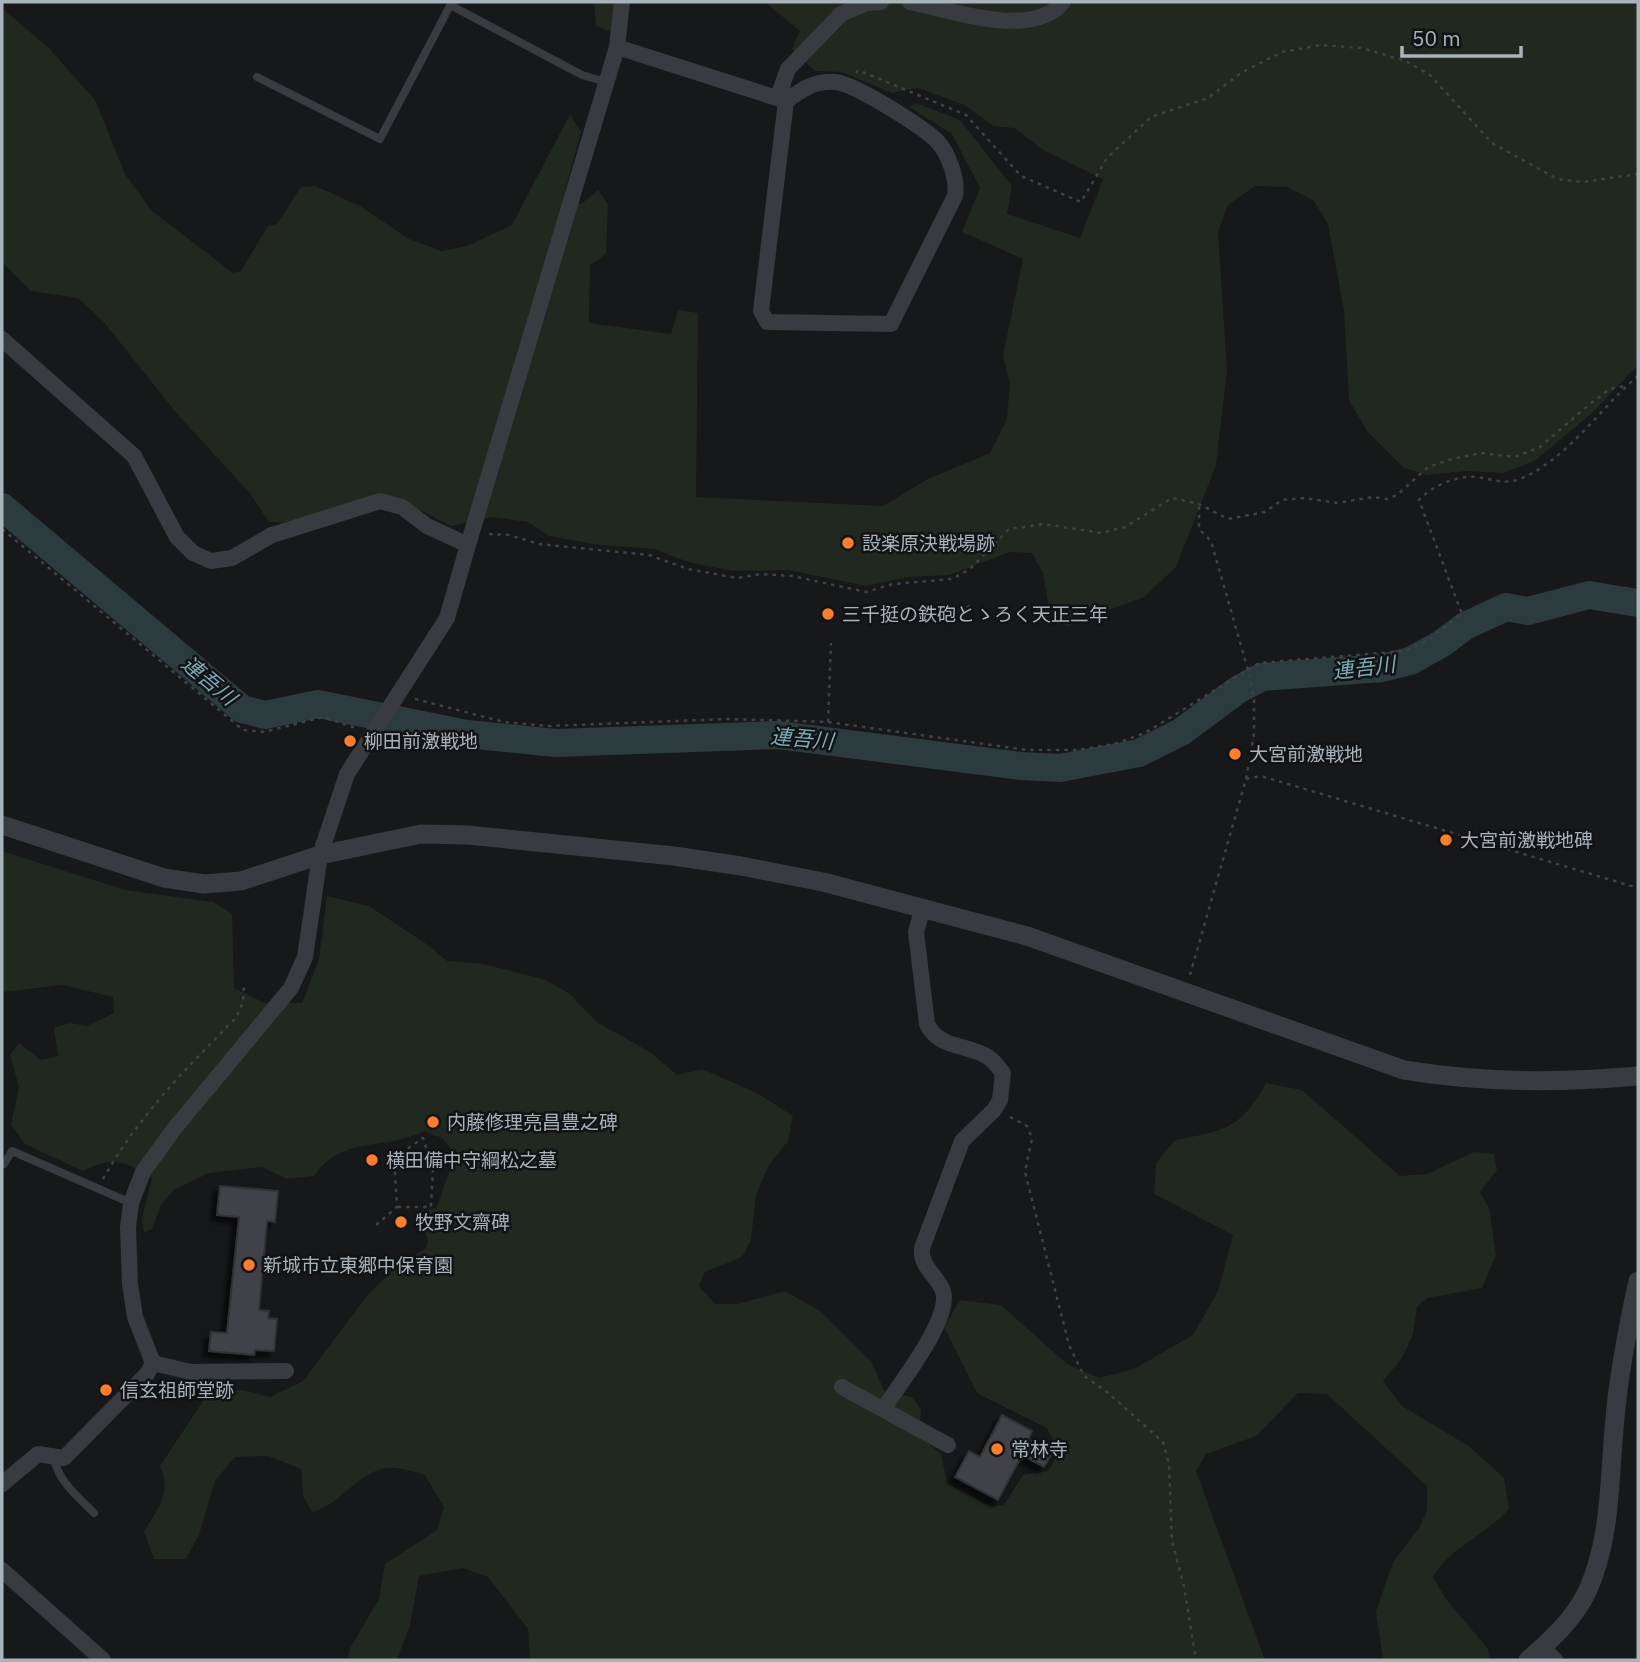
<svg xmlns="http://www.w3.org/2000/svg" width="1640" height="1662" font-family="'IBM Plex Sans','Noto Sans JP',sans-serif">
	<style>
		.green { fill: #20281f }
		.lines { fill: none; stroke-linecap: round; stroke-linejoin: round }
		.river { stroke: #2c3b3e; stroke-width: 28 }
		.building { fill: #414347; stroke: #313236; stroke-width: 2; filter: url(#shadow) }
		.path { stroke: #3e4246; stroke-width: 2.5; stroke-dasharray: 3.5 5; stroke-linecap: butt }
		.service { stroke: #383b3f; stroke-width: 8 }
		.minor { stroke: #383b3f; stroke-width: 16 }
		.tertiary { stroke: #383b3f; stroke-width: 19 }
		.poi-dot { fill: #fc7d2d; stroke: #121315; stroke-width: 2.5 }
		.labels { text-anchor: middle; stroke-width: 5; stroke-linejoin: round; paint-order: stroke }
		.poi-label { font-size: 19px; fill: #a9b3ba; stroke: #121315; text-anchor: start }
		.water-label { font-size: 21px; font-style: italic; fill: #7eacb7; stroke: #121315 }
	</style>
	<defs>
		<filter id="shadow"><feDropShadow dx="-6" dy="6" stdDeviation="2" flood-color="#0009"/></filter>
	</defs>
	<rect width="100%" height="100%" fill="#17181a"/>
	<path class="green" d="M594,2h20l2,9 -4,21 -16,-6z
		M765,2h873v363l-46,48 -56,47 -32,13 -38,-2 -38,4 -24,-7 -37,-37 -18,-31 -5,-89 -16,-87 -15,-24 -26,-13 -32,-1 -27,19 -10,27 9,139 -11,94 -40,102 -32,30 -77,29 -17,-10 -7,-43 -11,-20 -22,-1 -61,23 -41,2 -42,9 -78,-16 -55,1 -45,-9 -34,-13 -54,-4 -51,-9 -21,-14 -36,-5 -41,9 -47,-24 -107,20h-28l-20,-30 -71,-77 -75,-94 -25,-23 -47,-7 -29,-29v-254l47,40 46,52 30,74 27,37 81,62 8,-2 27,-45 9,-2 24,-37 14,-1 45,20 49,33 32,12 26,-5 45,-21 58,-111 11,18 -17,63 17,9 17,-14 10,14 -2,50 -16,11 -1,58 82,11 7,-24 20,3 -2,184 187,9 45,-27 62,-26 17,-34 3,-36 -7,-28 20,-96 -61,-27 18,-44 -28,-54 -43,-27 7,-4 44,17 52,66 -5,28 73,24 23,-59 -58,-28 -31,-23 -21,-2 -28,-21 -47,-17 -26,5 -50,-21 -27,-1 -23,-22 8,-18z
		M2,851l123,39 88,12 19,12 2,74 31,15h37l17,-44 8,-63 42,10 56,37 22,18 36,3 63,16 24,14 28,29 52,29 27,23 25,-6 55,24 36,23 -5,25 -19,24 -13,30 -5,45 -9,17 -37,15 -6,14 16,18h22l48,-13 35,20 51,50 14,31 27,5 9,13 -2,26 22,18 6,29 44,24 13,-2 19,-30 25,-4 11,-19 -12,-24 -70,-35 -33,-66 16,-27 41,5 66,59 32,14 35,-9 59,-34 25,-44 15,-56 -79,-41 2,-31 19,-23c49,-9 66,-11 91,-57l36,7 98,86 27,-2 47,-22 20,2 3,16 -17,22 9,16 7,47 -14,33 -55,10 -10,9 -4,27 -11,24 -19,23 19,25 68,41 34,31 5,31c-23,26 -59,38 -76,68l13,22 42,50 2,11h-107l-7,-48 17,-50 26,-34 8,-18v-24l-100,-92 -29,-1 -42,43 -50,18 -10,17 69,189h-738l3,-2 -2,-29 -40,-52 -25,-9 -44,8 -9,49 -13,35h-49l2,-12 29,-49 6,-35 52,-34 7,-23 -19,-32c-11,-3 -27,-8 -38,-7 -30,4 -46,37 -75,44l-9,-16 -2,-27 -33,-13 -33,1 -20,24 -16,54 -13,24h-32l-10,-28c14,-22 28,-38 16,-65l49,-74 33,-2 28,7 33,-16 63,-84 27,-27 33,-22 2,-8 -9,-28 17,-4 14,-38 3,-19 -11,-13 -18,-7c-42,21 -80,3 -110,45l-27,3 -25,-12 -53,6 -35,17 -13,15 -9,24 -8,3 -2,-13 10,-41c-27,-17 -38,-22 -69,-7l-58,-27 -14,-19 8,-38 -9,-32 9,-12 22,17 17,-4 -4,-28 16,-5 17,3 27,-13 -1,-16 -51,-12 -60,7z"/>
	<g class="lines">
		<path class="river" d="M2,507l240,202 23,6 53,-11 149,30 89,9 222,-8 243,31 39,2 79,-15 42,-21 58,-43 23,-12 120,-9 28,-7 31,-17 24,-18 41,-19 22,4 61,-16 49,8"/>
	</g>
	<path class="building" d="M220,1186l58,5 -3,31 -8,-1 -8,89 10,1 -1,7 9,1 -3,32 -19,-1 -1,5 -45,-4 2,-19 16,1 12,-116 -22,-2z
		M1002,1415l30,16 -4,9 24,13 -8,14 -22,-12 -24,45 -43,-23 14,-26 11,6z"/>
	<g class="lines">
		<path class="path" d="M856,73l2,-3 108,45 55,61 60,26 26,-44 44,-41 57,-19 33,-25 41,-21 39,-7 41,3 44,13 24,14 62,68 65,36 26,3 55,-8
			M2,529l241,201 21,2 59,-15 33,11
			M489,534l20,1 30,9 110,11 39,14 49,9 24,-4 31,2 74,16 27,-8 59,-5 18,-10 39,-40 35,-5 57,9 24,-6 47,-29 27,6 29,15 37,-7 17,-12 22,-2 33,5 35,-6 15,2 10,-4 31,-28 24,-8 29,-6 34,4 25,-10 51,-44 19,-14 15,-3
			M951,614l21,-9
			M415,699l89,23 45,4 178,-7 101,3 199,28h50l37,-6 31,-11 114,-70 146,-12 23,-11 34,-26 -43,-114c12,-14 39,-25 58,-23 16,2 27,8 43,2 48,-20 79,-70 118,-103
			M828,722l3,-79
			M1246,779l15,-3 377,112
			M1190,975l56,-196 8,-45v-34l-4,-23 -39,-136 -12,-12v-25
			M1010,1117l17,9 5,12 -7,34 44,173 15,31 23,16 56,50 6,23 3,76 12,46 12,73
			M103,1179c35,-62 83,-111 133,-161l7,-16 1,-17
			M376,1225l21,-18 -3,-49 29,-20 10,30 -2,39h-34"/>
		<path class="service" d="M450,5l132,70 24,7
			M257,77l123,62 72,-137
			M4,1164l8,-13 119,52
			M54,1458c4,23 24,39 40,55"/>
		<path class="minor" d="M910,2c41,8 122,38 153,0
			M617,47l169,54 -25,210 6,11 124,2 64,-128c3,-16 -6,-42 -18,-55 -14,-14 -83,-58 -102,-59 -20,-2 -34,8 -49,19
			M778,97l10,-28 53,-55 26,-11 14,-1
			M2,339l132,117 43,81 16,16 18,8 21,-3 40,-23 108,-34 22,6 25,19 41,19
			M153,1363l38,9 95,-1
			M842,1387l106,58
			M884,1408c15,-23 68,-90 59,-117 -6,-16 -23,-24 -21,-43l40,-107 32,-31 6,-10 3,-27c-4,-5 -9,-12 -15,-16 -21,-13 -49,-8 -61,-33l-11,-92 7,-25
			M2,1484l36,-30 26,4 83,-84 6,-11 -18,-46 -5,-33 -2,-57 3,-24 12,-31 31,-43 117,-141 14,-31 15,-102 27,-81 100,-156 21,-73 149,-498 5,-45
			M2,1570l101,90
			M1542,1648l13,12"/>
		<path class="tertiary" d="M2,825l162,53 40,6 37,-3 79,-26 101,-21 47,1 206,21 67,10 82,16 204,54 377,134c81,13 153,13 234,6
			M1528,1660c23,-20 46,-41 59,-68 25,-54 22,-116 28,-174 4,-46 13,-92 23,-137"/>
	</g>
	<g class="poi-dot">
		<circle cx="848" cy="543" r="7"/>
		<circle cx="828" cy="614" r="7"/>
		<circle cx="350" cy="741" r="7"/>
		<circle cx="1235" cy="754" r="7"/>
		<circle cx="1446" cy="840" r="7"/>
		<circle cx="433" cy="1122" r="7"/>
		<circle cx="372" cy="1160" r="7"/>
		<circle cx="401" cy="1222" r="7"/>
		<circle cx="249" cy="1265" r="7"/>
		<circle cx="106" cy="1390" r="7"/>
		<circle cx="997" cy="1449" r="7"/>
	</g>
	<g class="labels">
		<g class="poi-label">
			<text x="862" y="550">設楽原決戦場跡</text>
			<text x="842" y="621">三千挺の鉄砲とゝろく天正三年</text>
			<text x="364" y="748">柳田前激戦地</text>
			<text x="1249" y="761">大宮前激戦地</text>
			<text x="1460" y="847">大宮前激戦地碑</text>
			<text x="447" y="1129">内藤修理亮昌豊之碑</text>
			<text x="386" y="1167">横田備中守綱松之墓</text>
			<text x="415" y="1229">牧野文齋碑</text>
			<text x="263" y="1272">新城市立東郷中保育園</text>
			<text x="120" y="1397">信玄祖師堂跡</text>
			<text x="1011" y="1456">常林寺</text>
		</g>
		<g class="water-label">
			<text transform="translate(1364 668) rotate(-7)" y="7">連吾川</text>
			<text transform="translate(209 681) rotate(40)" y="7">連吾川</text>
			<text transform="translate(802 739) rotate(5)" y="7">連吾川</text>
		</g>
	</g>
	<rect width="1640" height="1662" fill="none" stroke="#a9b3ba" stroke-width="7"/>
	<path d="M1402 46v10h119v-10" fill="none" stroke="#a9b3ba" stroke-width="3.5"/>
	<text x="1412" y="46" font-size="21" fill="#a9b3ba" stroke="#121315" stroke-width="5" paint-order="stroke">50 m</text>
</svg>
